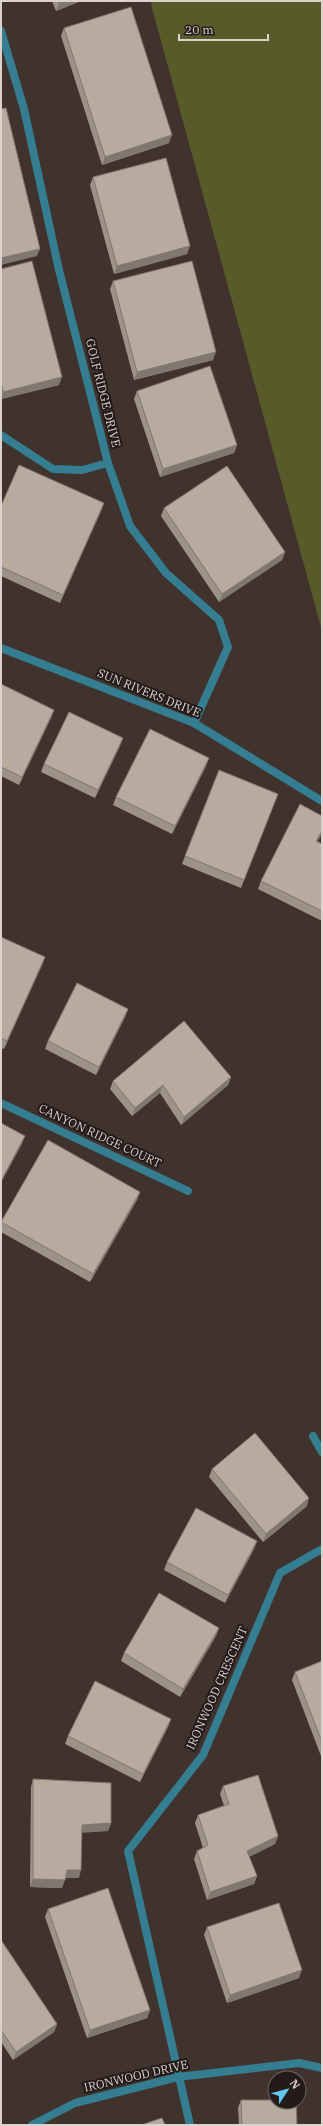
<svg xmlns="http://www.w3.org/2000/svg" width="323" height="2126" font-family="'IBM Plex Serif',serif">
	<style>
		.green { fill: #585a29 }
		.lines { fill: none; stroke-linecap: round; stroke-linejoin: round }
		.service { stroke: #357d90; stroke-width: 8 }
		.minor { stroke: #357d90; stroke-width: 8 }
		.tertiary { stroke: #357d90; stroke-width: 8 }
		.wall { fill: #9d9288 }
		.shaded-wall { fill: #80776f }
		.building { fill: #b7aa9e; stroke: #80776f }
		.labels { text-anchor: middle; stroke-width: 4; stroke-linejoin: round; paint-order: stroke }
		.street-label { font-size: 12px; fill: #dbd2ce; stroke: #221b19 }
	</style>
	<rect width="100%" height="100%" fill="#40322c"/>
	<path class="green" d="M151,1h171v630l-170,-623z"/>
	<g class="lines">
		<path class="service" d="M313,1436l9,16"/>
		<path class="minor" d="M1,31l23,78 35,161 49,193 22,63 36,47 53,47 9,27 -34,76
			M1,435l52,34 29,1 26,-7
			M1,1103l187,88
			M32,2125l43,-22 103,-26 121,-14 23,5
			M190,2125l-62,-274 75,-96 77,-182 42,-24"/>
		<path class="tertiary" d="M1,648l193,75 128,78"/>
	</g>
	<path class="wall" d="M52,1h29l-25,10z
		M64,28l105,115 -67,22 -41,-129z
		M93,177l94,77 -73,20 -24,-89z
		M1,269l58,116 -58,14z
		M113,281l100,79 -79,20 -24,-91z
		M137,391l100,54 -3,8 -74,24 -26,-78z
		M1,506l100,5 -41,92 -59,-27z
		M164,508l121,44 -3,8 -63,42 -58,-86z
		M1,684l53,26 -3,8 -32,67 -18,-9z
		M120,746l-25,52 -54,-26 3,-8z
		M209,758l-3,8 -34,68 -59,-29 3,-8z
		M278,794l-37,94 -59,-24 3,-8z
		M322,816v18l-5,7 5,3v77l-64,-32 3,-8z
		M1,937l44,20 -3,8 -38,84 -3,-1z
		M128,1009l-3,8 -29,58 -51,-26 3,-8z
		M231,1077l-3,8 -47,40 -21,-32 -28,23 -22,-27 3,-8z
		M140,1192l-3,8 -47,82 -89,-50v-10z
		M212,1469l95,37 -44,36 -54,-65z
		M257,1541l-3,8 -29,54 -61,-33 3,-8z
		M219,1628l-3,8 -36,61 -59,-36 3,-8z
		M322,1661v94l-1,1 -29,-76 3,-8z
		M171,1719l-3,8 -28,55 -75,-38 3,-8z
		M33,1779l78,44 -3,8 -26,1 -3,46h-14l-3,10 -32,-1 1,-100z
		M223,1786l55,50 -3,8 -26,13 8,19 -3,8 -47,16 -13,-41 3,-8 6,-3 -8,-25 3,-8 26,-9 -4,-12z
		M48,1909l102,101 -3,8 -60,20 -42,-121z
		M207,1927l92,51 -72,25 -23,-68z
		M1,1940l56,84 -3,8 -41,28 -12,-18z
		M241,2100l56,25h-58l-1,-17z"/>
	<path class="shaded-wall" d="M64,1h17l-25,10 3,-8z
		M172,135l-3,8 -67,22 3,-8z
		M190,246l-3,8 -73,20 3,-8z
		M40,249l-3,7 -36,9v-7z
		M216,352l-3,8 -79,20 3,-8z
		M62,377l-3,8 -58,14v-2l2,-5z
		M237,445l-3,8 -74,24 3,-8z
		M104,503l-3,8 -41,92 3,-8z
		M285,552l-3,8 -63,42 3,-8z
		M54,710l-3,8 -32,67 3,-8z
		M123,738l-3,8 -25,52 3,-8z
		M209,758l-3,8 -34,68 3,-8z
		M322,831v3l-9,15 3,-8z
		M45,957l-3,8 -38,84 3,-8z
		M128,1009l-3,8 -29,58 3,-8z
		M231,1077l-3,8 -47,40 3,-8z
		M163,1085l-3,8 -28,23 3,-8z
		M25,1136l-3,8 -21,39v-2z
		M140,1192l-3,8 -47,82 3,-8z
		M309,1498l-2,8 -44,36 3,-8z
		M257,1541l-3,8 -29,54 3,-8z
		M219,1628l-3,8 -36,61 3,-8z
		M171,1719l-3,8 -28,55 3,-8z
		M111,1823l-3,8 -28,2 2,-8z
		M278,1836l-3,8 -31,15 3,-8z
		M67,1870h14l-2,8h-15z
		M257,1876l-3,8 -47,16 3,-8z
		M33,1879l32,1 -3,8 -32,-1z
		M302,1970l-3,8 -72,25 3,-8z
		M150,2010l-3,8 -60,20 3,-8z
		M57,2024l-3,8 -41,28 3,-8z"/>
	<path class="building" d="M58,1h6l-5,2z
		M131,7l41,128 -67,22 -41,-129z
		M6,108l34,141 -39,9v-149z
		M166,158l24,88 -73,20 -24,-89z
		M32,261l30,116 -59,15 -2,-10v-113z
		M192,261l24,91 -79,20 -24,-91z
		M210,366l27,79 -74,24 -26,-78z
		M19,465l85,38 -41,92 -62,-28v-61z
		M227,466l58,86 -63,42 -58,-86z
		M1,684l53,26 -32,67 -21,-10z
		M69,712l54,26 -25,52 -54,-26z
		M150,729l59,29 -34,68 -59,-29z
		M219,770l59,24 -34,86 -59,-24z
		M300,804l22,12v15l-6,10 6,3v67l-61,-30z
		M1,937l44,20 -38,84 -6,-3z
		M77,983l51,26 -29,58 -51,-26z
		M184,1021l47,56 -47,40 -21,-32 -28,23 -22,-27z
		M1,1123l24,13 -24,45z
		M48,1140l92,52 -47,82 -92,-52z
		M255,1433l54,65 -43,36 -54,-65z
		M196,1508l61,33 -29,54 -61,-33z
		M159,1593l60,35 -36,61 -59,-36z
		M322,1661v81l-27,-70z
		M95,1681l76,38 -28,55 -75,-38z
		M258,1775l20,61 -31,15 10,25 -47,16 -13,-41 11,-6 -10,-30 31,-11 -6,-18z
		M33,1779l78,4v40l-29,2 -1,45h-14l-2,10 -32,-1z
		M108,1888l42,122 -60,20 -42,-121z
		M279,1903l23,67 -72,25 -23,-68z
		M1,1940l56,84 -41,28 -15,-22z
		M241,2100h34v2h21l1,23h-55z
		M162,2118l3,7h-24z"/>
	<g class="labels">
		<g class="street-label">
			<text transform="translate(103 393) rotate(76)" y="4">GOLF RIDGE DRIVE</text>
			<text transform="translate(149 693) rotate(22)" y="4">SUN RIVERS DRIVE</text>
			<text transform="translate(100 1136) rotate(25)" y="4">CANYON RIDGE COURT</text>
			<text transform="translate(217 1688) rotate(-66)" y="4">IRONWOOD CRESCENT</text>
			<text transform="translate(136 2076) rotate(-13)" y="4">IRONWOOD DRIVE</text>
		</g>
	</g>
	<rect width="323" height="2126" fill="none" stroke="#dbd2ce" stroke-width="4"/>
	<g transform="translate(287 2090) rotate(54)"><circle r="19" fill="#221b19" stroke="#6c6461"/>
	<path d="M0-3L7 15L0 10L-7 15Z" fill="#64c5ee"/>
	<text y="-6" font-size="11" font-weight="bold" text-anchor="middle" fill="#dbd2ce">N</text>
	</g>
	<path d="M179 34v6h89v-6" fill="none" stroke="#dbd2ce" stroke-width="2"/>
	<text x="185" y="34" font-size="12" fill="#dbd2ce" stroke="#221b19" stroke-width="3" paint-order="stroke">20 m</text>
</svg>
